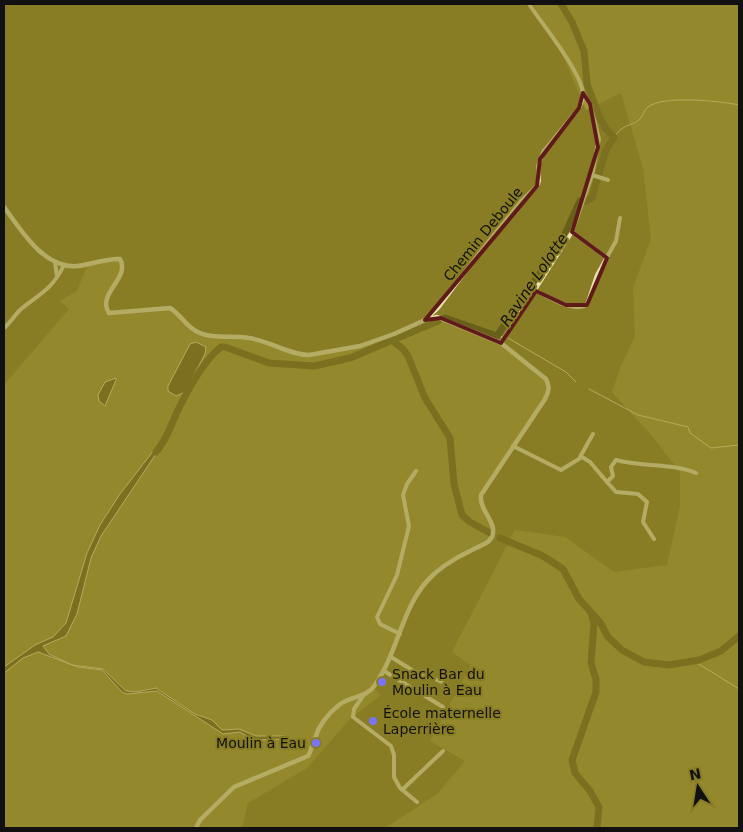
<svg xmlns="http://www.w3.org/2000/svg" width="743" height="832" font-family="'DejaVu Sans',sans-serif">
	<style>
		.green { fill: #a39636 }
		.water { fill: #68601a; stroke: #eae0a5 }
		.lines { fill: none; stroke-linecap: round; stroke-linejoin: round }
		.stream { stroke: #eae0a5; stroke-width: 1 }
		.river { stroke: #68601a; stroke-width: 7 }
		.minor { stroke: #e9e2b1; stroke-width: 4 }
		.tertiary { stroke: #e9e2b1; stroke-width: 4.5 }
		.marked { fill: none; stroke: #601a1a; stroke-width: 4; stroke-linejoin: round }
		.poi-dot { fill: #7974f4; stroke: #887d24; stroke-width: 2 }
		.labels { text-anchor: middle; stroke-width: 4; stroke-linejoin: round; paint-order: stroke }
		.street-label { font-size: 14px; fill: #111; stroke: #887d24 }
		.poi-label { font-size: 14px; fill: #111; stroke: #887d24; text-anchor: start }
		.water-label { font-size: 15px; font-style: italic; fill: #111; stroke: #887d24 }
	</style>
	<rect width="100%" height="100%" fill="#887d24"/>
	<path class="green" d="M532,4h207v824h-354l52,-34 28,-33 -35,-20 41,-76 -19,-13 63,-122 50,7 49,35 53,-7 13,-58v-35l-28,-36 -40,-44 9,-26 14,-30 -2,-48 18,-49 -8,-71 -22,-75 -35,17 -28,-66z
		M120,259l3,6 -17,40 3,8 61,-5 24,22 11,6 42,2 55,17 44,-5 88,-33 67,26 45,36 3,12 -62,93 -7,16 12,25v12l-60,38 -19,26 -22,56 -18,31 8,7 -31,24 -43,49 -59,35 -6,25h-238v-443l65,-76 -9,-8 17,-10 11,-26z"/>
	<path class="water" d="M196,342l10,5 -1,7 -20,38 -9,4 -8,-5v-5l22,-42z
		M116,378v2l-11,26 -6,-5 -1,-6 7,-13z
		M162,445l-61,91 -10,22 -14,56 -11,22 -23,10 6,8 23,11 31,4 23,22 10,1 20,-4 39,26 17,6 10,10 17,-1 17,7h27l23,8 -23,-5 -29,1 -14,-8 -17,2 -66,-43 -30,3 -5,-2 -20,-22 -24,-3 -40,-15 -15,6 -19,15v-6l31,-22 18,-8 13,-14 21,-70 13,-28 20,-31 34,-44z"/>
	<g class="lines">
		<path class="stream" d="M614,137c10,-14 16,-10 25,-17 4,-4 5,-10 9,-13 14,-12 73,-6 91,-2
			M497,336l5,1
			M508,338l58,34 10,10
			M589,389l49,26 50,12 2,6 21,15 28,-3
			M694,661l45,28"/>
		<path class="river" d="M561,4l11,18 12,29 3,33 12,32 7,13 8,8 -8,13 -7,24
			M586,201l6,-3 5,-18
			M445,318l52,18 64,-93 19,-42
			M393,341l10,8 5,7 17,42 25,40 4,46 8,31 8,7 20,11
			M156,452c12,-14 15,-28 23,-44 9,-18 26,-49 42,-61h4l44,16 45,3 36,-8 88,-37
			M500,538l43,18 20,13 16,30 21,23 8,15 14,13 22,12 25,3 30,-5 22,-9 18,-15
			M591,613l3,10 -3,40 5,16v13l-24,68 3,13 15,18 9,16 -2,21"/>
		<path class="minor" d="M592,175l16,5
			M572,232l35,26
			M55,262l2,15
			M536,291c14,6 36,22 51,14l10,-30 19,-34 4,-23
			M425,320l13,-12 42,-56 41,-51 16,-15 2,-5 -1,-15 5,-14 36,-44c2,-5 4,-9 4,-15 -3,-23 -41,-69 -54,-89
			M4,328c6,-5 10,-12 16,-18 19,-16 32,-20 44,-45
			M501,343l71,-111 20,-57 7,-36 -9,-35 -7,-11
			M513,446l48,24 21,-13 8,5 17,20 6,-6 -2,-9 5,-7c26,7 55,3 80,13
			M580,457l13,-23
			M607,482l9,10 22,2 9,8 -4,20 11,17
			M400,634l-20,-10 -3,-7 20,-42 12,-49 -6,-31 4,-11 9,-13
			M391,657l21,13 30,12
			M384,671l59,36
			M363,696l-9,13 -1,8 38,29 3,9v22l6,11 17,14
			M403,789l40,-38"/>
		<path class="tertiary" d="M4,207c17,23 40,62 73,59 14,-1 29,-8 43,-7 11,19 -24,35 -11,54l61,-5c10,6 16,18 26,23 15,9 36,4 53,7 21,3 40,17 60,17l51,-9 34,-12 31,-14 12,-3 64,26 45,36c4,8 3,12 -1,20l-64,96c-2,16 17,27 11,42l-4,5c-19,10 -39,18 -55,33 -31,28 -34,76 -58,110 -9,14 -24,10 -36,20 -10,8 -20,20 -24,33 -3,6 -3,12 -7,18l-74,31 -34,33 -4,8"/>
	</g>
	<path d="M0 0H743V832H0ZM583,93l7,11 8,43 -26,85 35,26 -20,47h-21l-30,-14 -35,52 -60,-25 -16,2 112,-134 3,-27 39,-51z" fill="#887d24" fill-opacity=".55" fill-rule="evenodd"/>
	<path class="marked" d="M583,93l7,11 8,43 -26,85 35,26 -20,47h-21l-30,-14 -35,52 -60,-25 -16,2 112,-134 3,-27 39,-51z"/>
	<g class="poi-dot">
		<circle cx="382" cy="682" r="5"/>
		<circle cx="373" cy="721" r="5"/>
		<circle cx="316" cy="743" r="5"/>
	</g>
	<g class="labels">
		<g class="street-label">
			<text transform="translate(483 234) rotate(-51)" y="5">Chemin Deboule</text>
		</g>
		<g class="poi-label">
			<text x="392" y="679">Snack Bar du<tspan x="392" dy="16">Moulin à Eau</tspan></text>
			<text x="383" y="718">École maternelle<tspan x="383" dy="16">Laperrière</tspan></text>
			<text x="306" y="748" text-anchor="end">Moulin à Eau</text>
		</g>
		<g class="water-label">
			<text transform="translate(534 280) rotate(-56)" y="5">Ravine Lolotte</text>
		</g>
	</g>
	<rect width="743" height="832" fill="none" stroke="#111111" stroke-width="10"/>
	<g transform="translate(698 787) rotate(348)" stroke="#887d24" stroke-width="4" paint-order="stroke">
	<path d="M0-4L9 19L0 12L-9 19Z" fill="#111111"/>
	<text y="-8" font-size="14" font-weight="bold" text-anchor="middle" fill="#111111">N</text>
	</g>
</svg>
